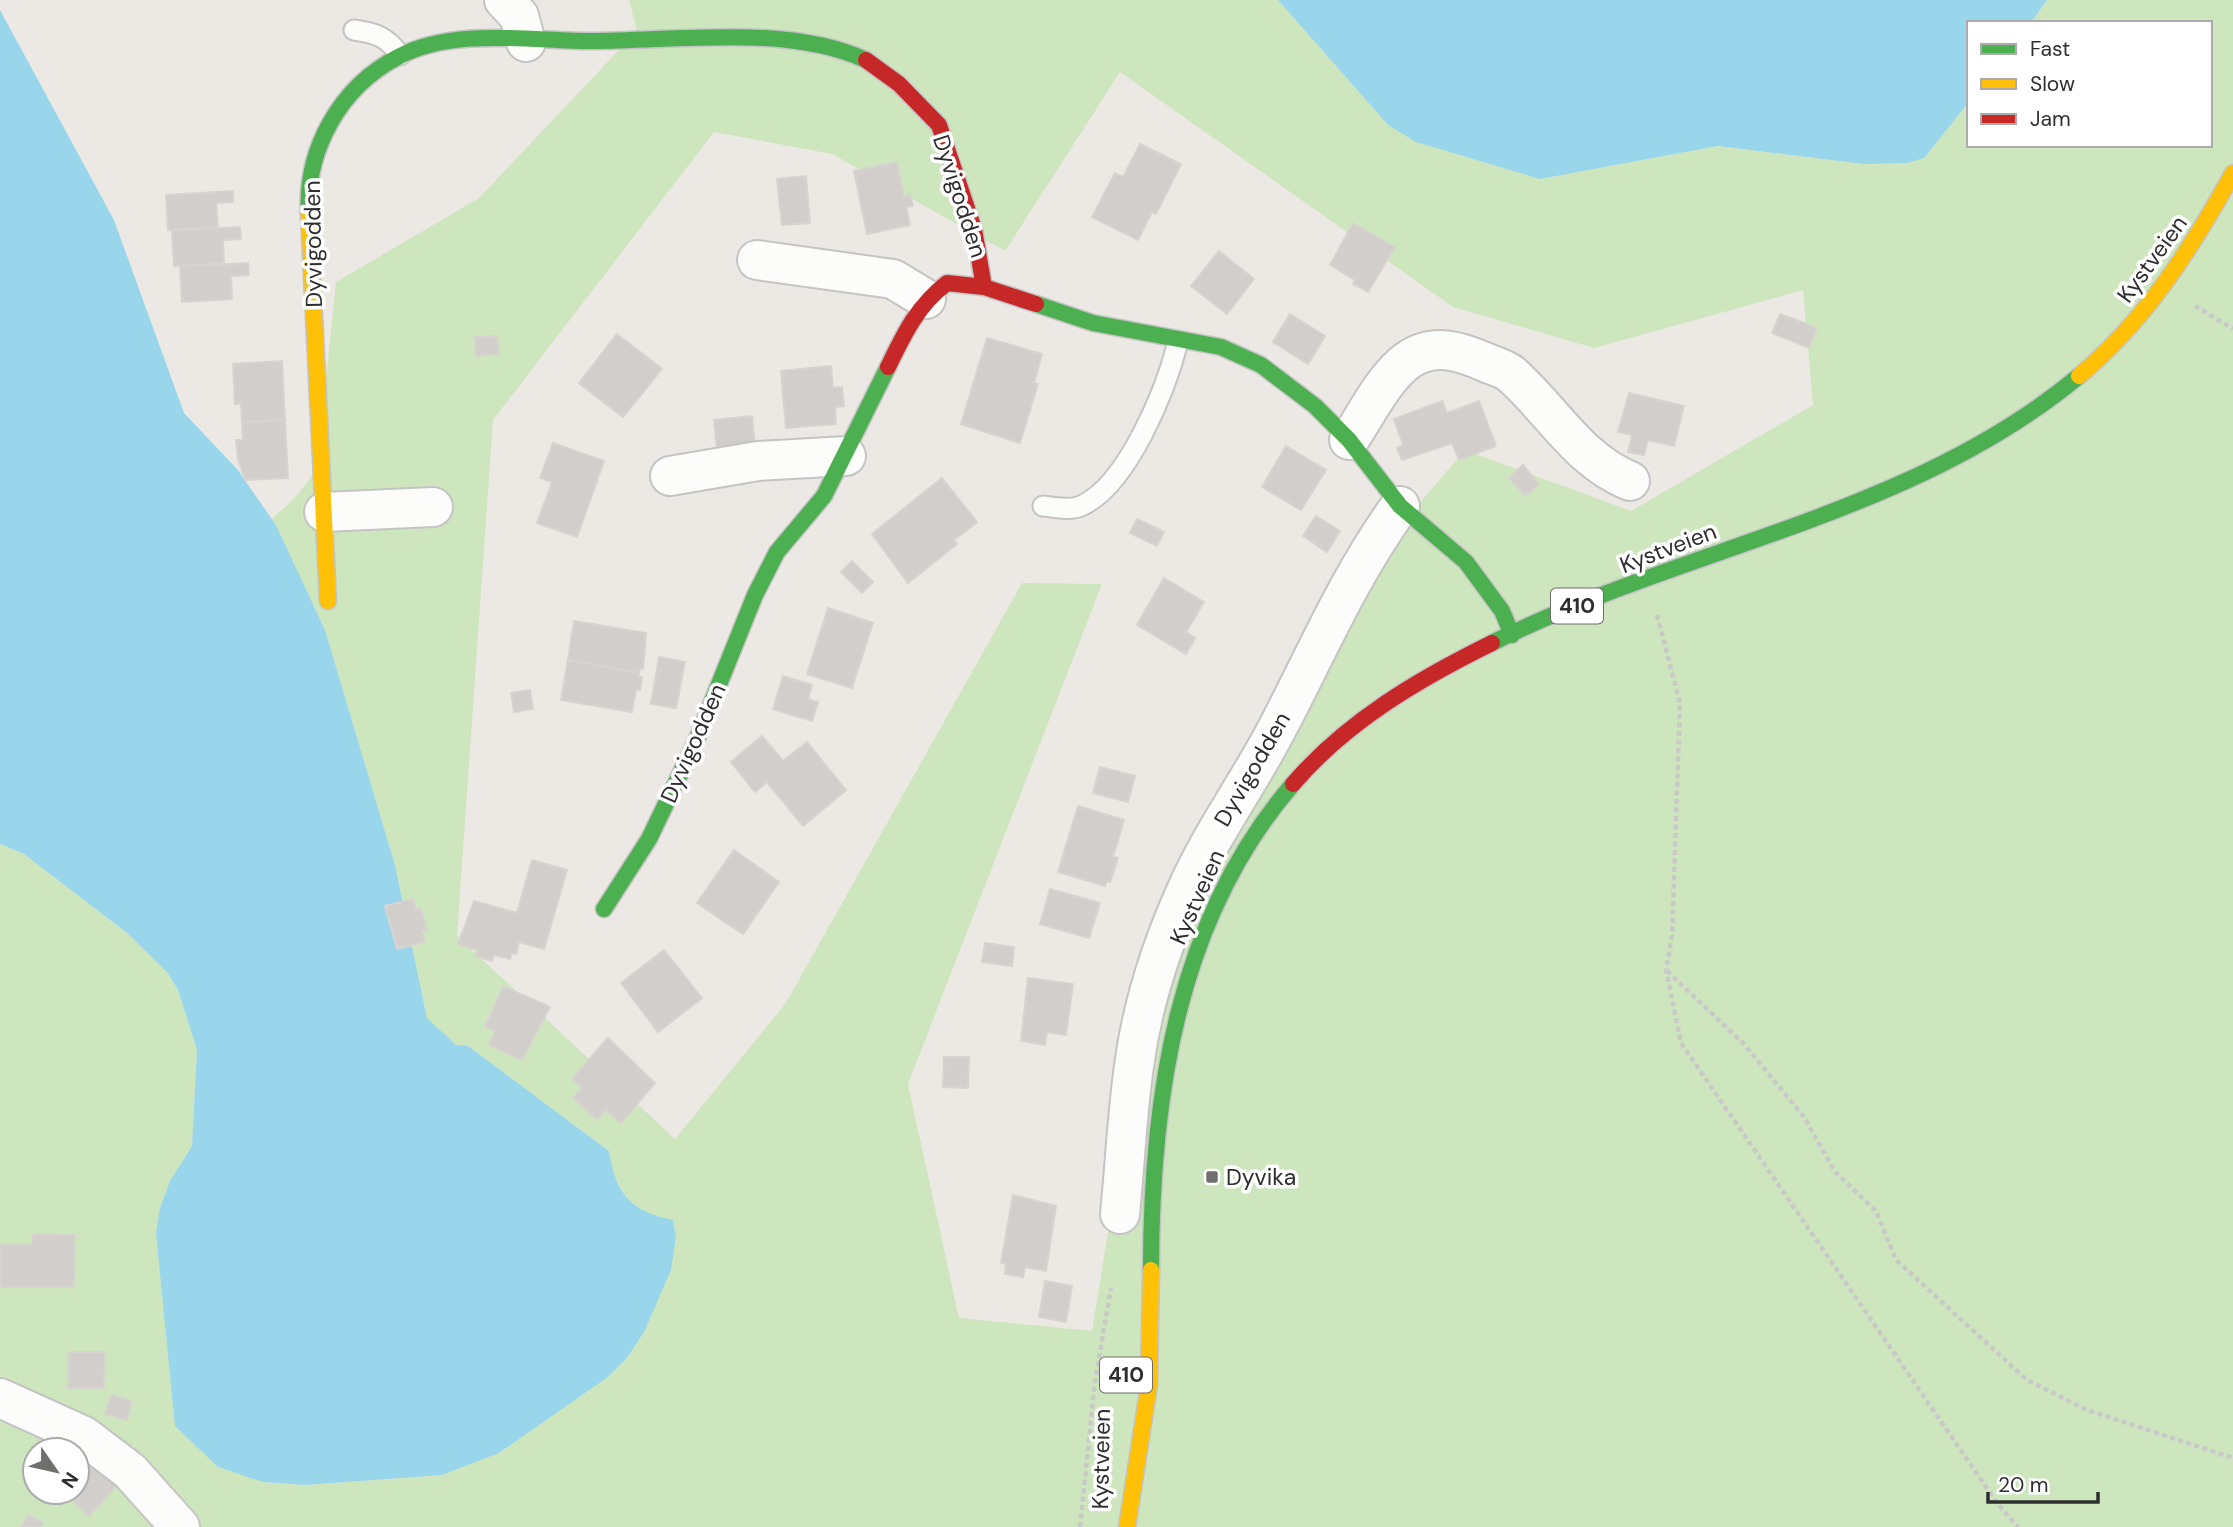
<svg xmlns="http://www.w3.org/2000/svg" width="2233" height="1527" font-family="'DM Sans',sans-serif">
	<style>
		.green { fill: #cee6be; fill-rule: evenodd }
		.water { fill: #99d6ec }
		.building { fill: #d1cecb; stroke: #d7d4d0; stroke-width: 2 }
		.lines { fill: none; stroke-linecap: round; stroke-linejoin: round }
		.lane-casing { stroke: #c5c4c5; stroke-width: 23 }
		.street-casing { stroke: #c5c4c5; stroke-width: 42 }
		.fast-casing { stroke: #c5c4c5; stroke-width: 19 }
		.slow-casing { stroke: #c5c4c5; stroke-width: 19 }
		.jam-casing { stroke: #c5c4c5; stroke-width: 19 }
		.path { stroke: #c9c9c8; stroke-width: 4.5; stroke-dasharray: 5 3.5; stroke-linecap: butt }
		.lane { stroke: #fcfcfb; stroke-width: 19 }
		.street { stroke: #fcfcfb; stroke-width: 38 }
		.fast { stroke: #4caf50; stroke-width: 16 }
		.slow { stroke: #ffc107; stroke-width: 16 }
		.jam { stroke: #c62828; stroke-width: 16 }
		.poi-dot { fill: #706f6e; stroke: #fff; stroke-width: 2.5 }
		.labels { text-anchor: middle; stroke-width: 7; stroke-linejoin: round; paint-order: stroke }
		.shield { fill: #fff; stroke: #6d6d6d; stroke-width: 2 }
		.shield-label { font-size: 21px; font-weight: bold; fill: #2e2e2e }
		.street-label { font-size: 23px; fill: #2e2e2e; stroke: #fff }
		.poi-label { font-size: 23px; fill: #2e2e2e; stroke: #fff; text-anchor: start }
	</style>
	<rect width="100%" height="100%" fill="#ece8e4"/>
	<path class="green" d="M629,0h649l110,125 152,54 178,-33 146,18 60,-6 45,-56v43h241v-122h-179l16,-23h186v1527h-2233v-683l24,10 103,79 41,40 10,17 19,60 -5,96 -22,35 -10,27 103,274 43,3 136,-10 57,-22 109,-76 19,-19 17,-26 32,-95 -3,-16c-44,-11 -57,-28 -64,-70l-141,-105h-12l-29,-28 -32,-153 -70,-235 -53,-112 22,-19 23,-30 19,-187 143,-84 158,-167zM1120,72l333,235 141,41 209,-58 10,115 -182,106 -166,-61 -66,77 -247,434 -60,370 -133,-13 -51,-234 194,-500 -80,-1 -236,420 -111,136 -218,-203 36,-516 221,-288 118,22 173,97zM35,1450h42v42h-42z"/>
	<path class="water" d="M1278,0h769l-16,23h-62v79l-45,56 -17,5 -43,1 -146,-18 -178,33 -124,-37 -28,-17z
		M0,10l114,210 70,193 53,56 39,56 49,105 70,235 32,153 29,27 12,1 141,105c7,42 20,60 64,69l3,17 -5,33 -27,62 -17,26 -19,19 -109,76 -57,22 -136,10 -43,-3 -45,-15 -43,-41 -19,-193 4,-25 10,-27 22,-35 5,-96 -19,-60 -10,-17 -41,-40 -103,-79 -24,-10z"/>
	<path class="building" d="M1140,144l41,20 -25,50 -4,-2 -14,28 -46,-23 23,-44 8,4z
		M897,162l7,35 6,-2 3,11 -7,1 4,18 -43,9 -13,-63z
		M806,176l4,47 -28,2 -5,-46z
		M233,191v11l-17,1 2,24 -50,3 -2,-35z
		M1353,223l42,24 -27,45 -15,-8 2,-4 -25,-15z
		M240,227l1,12 -18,1 1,23 -50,3 -2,-35z
		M1219,251l35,28 -27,35 -36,-28z
		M248,263l1,12 -18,1 1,23 -50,3 -2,-35z
		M1290,314l35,22 -17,28 -35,-22z
		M1780,314l37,14 -8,20 -37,-15z
		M617,334l45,35 -39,48 -44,-34z
		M497,336l2,18 -23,2 -1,-19z
		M987,338l55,16 -8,29 4,1 -18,59 -59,-19z
		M282,361l3,59 -43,2 -1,-19 -6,1 -2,-40z
		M831,366l2,22 9,-1 2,19 -9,1 1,17 -50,4 -5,-57z
		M1629,393l55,13 -10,40 -26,-6 -4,15 -16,-3 4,-17 -14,-3z
		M1442,401l5,12 32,-12 17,45 -37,14 -7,-17 -50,17 -5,-12 6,-3 -9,-26z
		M752,416l3,30 -38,4 -3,-30z
		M285,420l3,58 -43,2 -7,-21 -2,-19h7l-1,-18z
		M553,443l51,18 -27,76 -40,-14 15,-41 -12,-4z
		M1286,446l40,24 -25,40 -39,-23z
		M1523,465l16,19 -14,12 -16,-19z
		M942,478l35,44 -23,18 3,4 -49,39 -36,-49z
		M1316,516l24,15 -13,21 -24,-16z
		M1137,519l27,13 -7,14 -27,-13z
		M852,561l21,21 -11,11 -21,-21z
		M1164,578l40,24 -18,30 9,6 -9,16 -49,-29z
		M828,608l45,15 -21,65 -45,-14z
		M574,621l72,12 -3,36h-3l-1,4 -71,-13z
		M659,657l26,5 -9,46 -25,-4z
		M568,660l71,13 -1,4h4l-2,13 -4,-1 -4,23 -71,-12z
		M783,676l29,9 -4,14 10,3 -6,19 -39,-12z
		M530,690l3,19 -19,3 -3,-19z
		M762,736l21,25 24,-19 39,48 -43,36 -36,-44 -12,10 -24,-30z
		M1100,767l35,9 -7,26 -35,-9z
		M1078,806l46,14 -11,37 5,1 -8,24 -3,-1 -2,5 -47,-14z
		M734,850l45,32 -36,52 -46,-31z
		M532,860l35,10 -23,79 -25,-7 -3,12 -4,-1 -2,6 -16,-4 -2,6 -16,-5 1,-6 -19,-6 16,-43 43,12z
		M1050,889l50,14 -11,35 -49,-14z
		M413,899l3,11 5,-1 6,21 -5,1 3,11 -28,7 -12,-43z
		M985,943l29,4 -2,19 -30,-4z
		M664,950l38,48 -44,34 -37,-49z
		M1028,978l45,6 -7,51 -19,-3 -2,13 -24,-4z
		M503,986l47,21 -28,53 -33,-15 6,-14 -10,-4z
		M608,1038l47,45 -34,40 -15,-13 -9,10 -24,-22 9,-10 -10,-9z
		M944,1057h25l-1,31 -25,-1z
		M1013,1195l43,11 -10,65 -21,-4 -2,10 -18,-3 1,-10 -5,-1z
		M33,1234l42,1 -1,52h-73v-43h31z
		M1045,1281l27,5 -6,36 -27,-5z
		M68,1352h37l-1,36h-36z
		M111,1395l21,6 -5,19 -22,-6z
		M91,1450l32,29 -34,37 -26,-24h14v-27z
		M28,1515l15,8 -2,4h-20z"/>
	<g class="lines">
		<defs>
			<path id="lane" d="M354,30c22,3 33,7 46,25
				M1043,506c12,1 27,5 38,0 47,-21 85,-117 97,-164"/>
			<path id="street" d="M504,0l15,16 7,26
				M757,260l136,19 33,20
				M1349,440c17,-25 31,-55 53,-75 27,-24 56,-15 85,-2 8,3 18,6 24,11 41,36 67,86 119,107
				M670,476l88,-15 88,-5
				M324,512l109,-5
				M1120,1214c5,-49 7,-99 14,-148 8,-60 28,-122 53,-177 26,-58 64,-109 93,-166 40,-77 69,-146 120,-217
				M0,1398l84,38 46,35 50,56"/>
			<path id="fast" d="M309,214c-4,-64 31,-127 89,-157 56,-30 133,-16 194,-16 85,0 195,-17 274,19
				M1036,304l57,19 128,24 40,18 54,41 34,34 51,66 66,56 36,49 10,24
				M1492,643c191,-96 419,-127 587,-267
				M604,909l45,-70 48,-100 58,-144 22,-43 47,-56 64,-129
				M1151,1270c0,-172 26,-352 142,-486"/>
			<path id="slow" d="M309,214l19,387
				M2079,376c66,-55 113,-128 154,-203
				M1127,1527l22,-142 2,-115"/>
			<path id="jam" d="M866,60l33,24 40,41 35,104 10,58
				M888,367c16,-33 29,-61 59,-84l37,4 52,17
				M1293,784c54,-63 126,-105 199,-141"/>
		</defs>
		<use href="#lane" class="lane-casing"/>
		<use href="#street" class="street-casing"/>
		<use href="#fast" class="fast-casing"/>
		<use href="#slow" class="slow-casing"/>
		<use href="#jam" class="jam-casing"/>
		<path class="path" d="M2195,306l38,23
			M1657,615l23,88 -8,233 -6,34 15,73 316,460 21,24
			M1667,971l77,73 60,73 31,55 41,39 20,49 131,120 60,30 146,48
			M1080,1527l15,-146 16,-93"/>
		<use href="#lane" class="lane"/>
		<use href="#street" class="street"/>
		<use href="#fast" class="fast"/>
		<use href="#slow" class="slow"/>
		<use href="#jam" class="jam"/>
	</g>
	<rect class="poi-dot" x="1205" y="1170" width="14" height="14" rx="3.5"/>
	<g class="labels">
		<g class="shield">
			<rect x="1551" y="588.5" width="52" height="35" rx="5"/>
			<rect x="1100" y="1357.5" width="52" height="35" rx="5"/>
		</g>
		<g class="shield-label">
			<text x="1577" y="613">410</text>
			<text x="1126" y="1382">410</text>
		</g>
		<g class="street-label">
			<text transform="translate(960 196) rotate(72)" y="8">Dyvigodden</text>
			<text transform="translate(313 244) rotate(-91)" y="8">Dyvigodden</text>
			<text transform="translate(2152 259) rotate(-54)" y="8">Kystveien</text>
			<text transform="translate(1668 548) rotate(-21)" y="8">Kystveien</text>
			<text transform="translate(693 743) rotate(-66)" y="8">Dyvigodden</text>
			<text transform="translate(1252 769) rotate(-60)" y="8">Dyvigodden</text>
			<text transform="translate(1197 897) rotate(-66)" y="8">Kystveien</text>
			<text transform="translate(1101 1459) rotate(-89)" y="8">Kystveien</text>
		</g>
		<g class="poi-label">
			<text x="1226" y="1185">Dyvika</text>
		</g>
	</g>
	<rect x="1967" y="21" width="245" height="126" fill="#ffffff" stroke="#ababab" stroke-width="2"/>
	<rect x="1981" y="44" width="35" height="10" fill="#4caf50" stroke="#ababab" stroke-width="2"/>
	<text x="2030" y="56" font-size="21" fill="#2e2e2e">Fast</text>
	<rect x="1981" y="79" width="35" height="10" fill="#ffc107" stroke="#ababab" stroke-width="2"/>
	<text x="2030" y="91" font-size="21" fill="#2e2e2e">Slow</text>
	<rect x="1981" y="114" width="35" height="10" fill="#c62828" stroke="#ababab" stroke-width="2"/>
	<text x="2030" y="126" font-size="21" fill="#2e2e2e">Jam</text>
	<g transform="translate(56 1471) rotate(124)"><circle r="33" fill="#ffffff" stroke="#ababab" stroke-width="2"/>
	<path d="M0-5L12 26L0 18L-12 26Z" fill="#706f6e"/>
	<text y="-10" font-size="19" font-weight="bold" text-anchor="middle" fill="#2e2e2e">N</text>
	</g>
	<path d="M1988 1492v10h110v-10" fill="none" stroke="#2e2e2e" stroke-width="3.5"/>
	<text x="1998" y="1492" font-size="21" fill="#2e2e2e" stroke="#ffffff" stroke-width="5" paint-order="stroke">20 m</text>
</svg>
